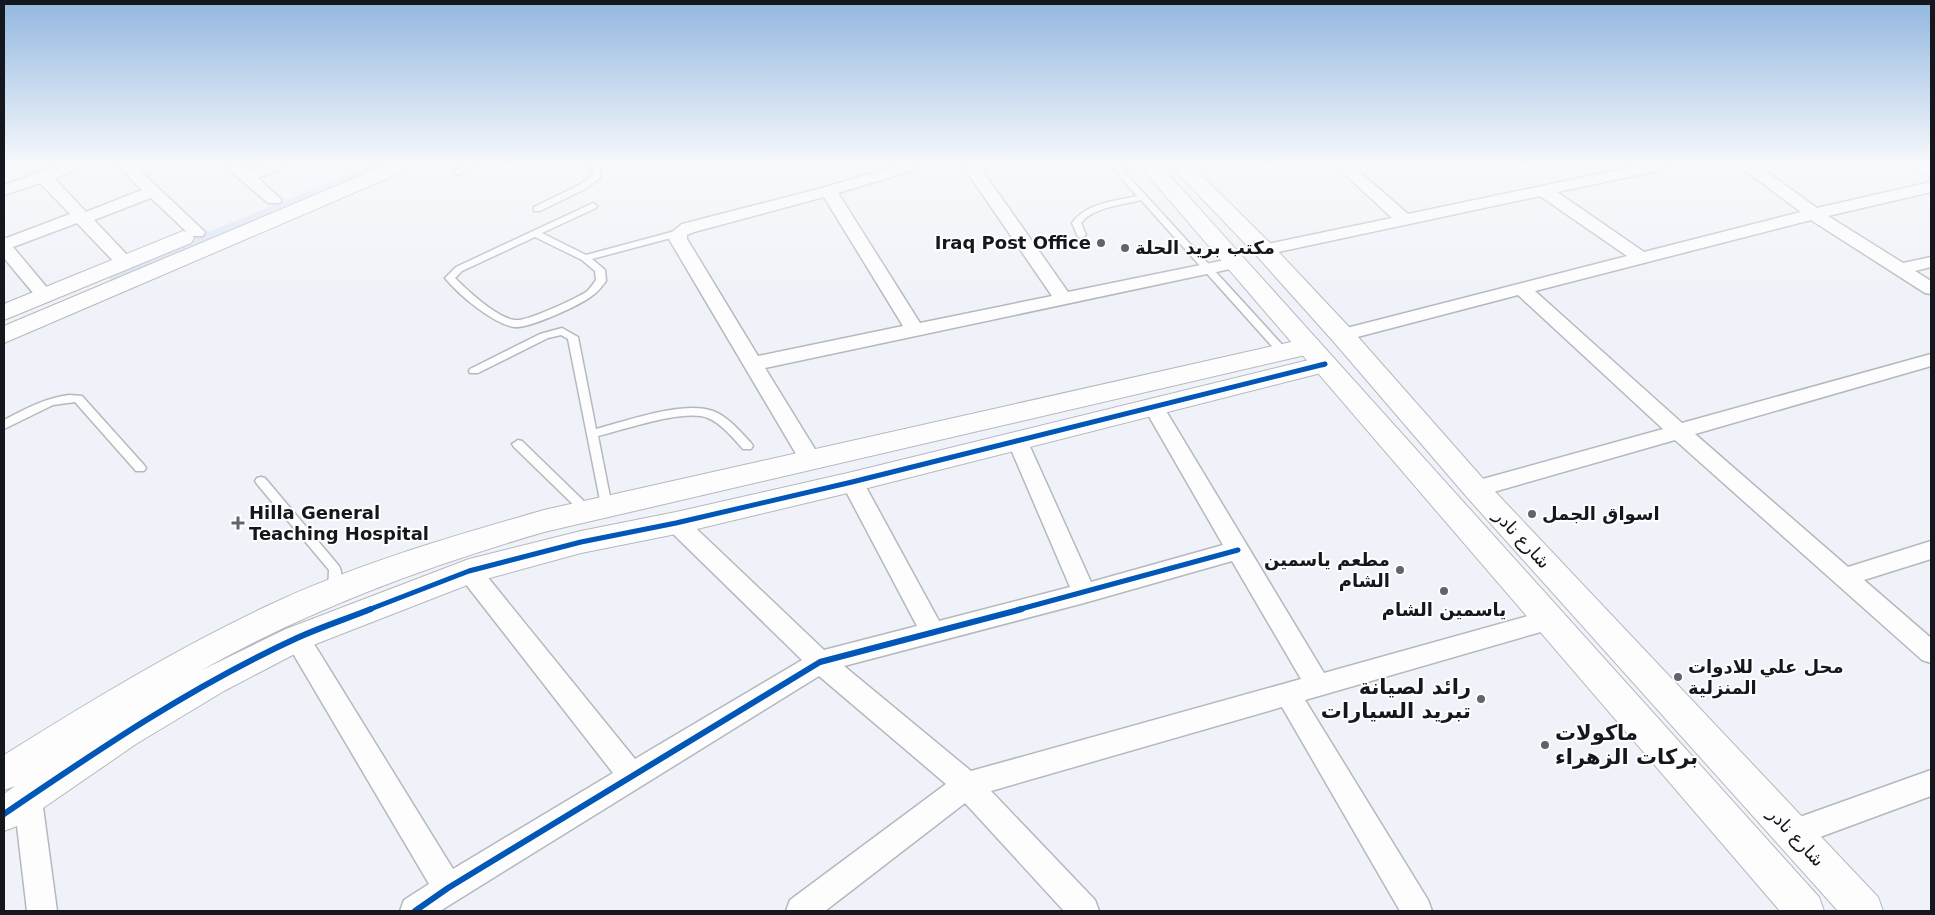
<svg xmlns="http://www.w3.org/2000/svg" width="1935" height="915" font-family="'DejaVu Sans',Cairo,sans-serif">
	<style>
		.green { fill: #d8e2f4 }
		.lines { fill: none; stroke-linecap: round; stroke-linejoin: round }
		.lane-casing { stroke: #b5b8be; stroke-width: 3 }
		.street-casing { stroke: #b5b8be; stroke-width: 3 }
		.secondary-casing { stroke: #b5b8be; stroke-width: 2 }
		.primary-casing { stroke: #b5b8be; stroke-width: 2 }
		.lane { fill: #fdfdfe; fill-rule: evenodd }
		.street { fill: #fdfdfe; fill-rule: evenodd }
		.secondary { fill: #fdfdfe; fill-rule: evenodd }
		.primary { fill: #fdfdfe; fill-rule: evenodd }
		.cycleway-far2-casing { stroke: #fefefe; stroke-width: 7 }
		.cycleway-far1-casing { stroke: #fefefe; stroke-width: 8 }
		.cycleway-casing { stroke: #fefefe; stroke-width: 9 }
		.cycleway-far2 { stroke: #0057b8; stroke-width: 4.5 }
		.cycleway-far1 { stroke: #0057b8; stroke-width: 5 }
		.cycleway { stroke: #0057b8; stroke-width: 6 }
		.poi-dot { fill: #61646a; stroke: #fefefe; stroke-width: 2 }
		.labels { text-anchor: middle; stroke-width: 4; stroke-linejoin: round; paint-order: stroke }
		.poi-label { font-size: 18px; font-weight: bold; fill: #14171d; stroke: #fefefe; text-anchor: start }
		.street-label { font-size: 18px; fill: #14171d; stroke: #fefefe }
		.near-poi-label { font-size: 21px; font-weight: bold; fill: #14171d; stroke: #fefefe; text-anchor: end }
	</style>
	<rect width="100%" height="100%" fill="#eff2f8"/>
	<path class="green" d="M370,166h18l-276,115 -7,-7z"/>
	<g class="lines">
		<defs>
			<path id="lane" d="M466,166h10l-16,8h-6l-1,-2z
				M589,166h11v12l-15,11 -45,22h-6v-4l45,-22 14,-10v-6z
				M1111,166h8l168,184 1,2 -1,2h-8l-138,-154c-19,5 -47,7 -60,23l5,12 -5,3 -3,-1 -6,-14c14,-20 43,-22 65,-27z
				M593,203l4,3 -1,2 -54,25 44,22 93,-25 4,3 -1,2 -90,24 13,11 1,11c-4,5 -8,11 -13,14 -12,10 -65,34 -79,32 -22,-4 -55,-32 -69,-49l11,-11zM535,237l47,23 13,11 1,9c-3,4 -6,9 -10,12 -11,7 -60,30 -71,28 -18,-2 -47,-29 -60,-42l7,-7z
				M562,328l16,9 18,92c30,-8 88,-29 117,-18 15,6 27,20 38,32l2,3 -2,3h-8c-10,-11 -21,-25 -35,-31 -23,-10 -85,12 -110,18l14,71 -2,3h-8l-34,-171 -7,-4 -13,3 -70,35h-8l-1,-2 1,-2 70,-35z
				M69,395l13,1 62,69 2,3 -2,3h-8l-61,-69 -22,3 -49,24v-9c21,-11 41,-22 65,-25z
				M518,440l4,1 69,67 2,3 -2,3h-8l-69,-67 -2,-3z
				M261,477l4,1 74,88c4,7 3,22 -1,30l-4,1 -4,-1 -2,-4 1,-22 -72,-86 -2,-3 2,-3z"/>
			<path id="street" d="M58,166h22l-2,3 -24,9 32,34 56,-22 -24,-24h17l70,66 -2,4h-12l-40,-38 -57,22 36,38 3,4 -3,4 -6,1 -6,-1 -41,-43 -64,24 41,49 -3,4 -6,2 -6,-2 -35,-42v-19l66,-25 -30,-31 -36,12v-10z
				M225,166h17l7,5 13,-5h21l-2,3 -23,9 24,22 -2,3h-12z
				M896,166h23l-2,3 -79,24 82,130 132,-27 -89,-130h16l89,126 167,-34 6,1 3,4 -3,4 -6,1 -470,100 56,91 -3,5 -8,3 -8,-3 -133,-225 2,-6 11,-9 140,-36zM824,197l79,129 -145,30 -71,-117v-4l7,-3z
				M1336,166h17l55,48 229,-48h28l-2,3 -6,2 -100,21 87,60 157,-40 -58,-43 -2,-3h18l58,42 114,-26v10l-103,24 75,47 28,-6v10l-16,4 16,10v13l-6,-1 -114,-73 -276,71 147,132 249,-69v12l-236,68 153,133 83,-26v18l-67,21 67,58v25l-9,-3 -247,-220 -199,57 -8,-2 -3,-6 3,-6 195,-54 -145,-134 -176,46 -7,-2 -2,-4 2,-4 292,-75 -87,-60 -276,59 -6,-1 -3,-4 3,-4 134,-28z
				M1153,399l7,2 164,272 225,-63 9,3 3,7 -3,7 -253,73 123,200 4,11h-32l-118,-204 -291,84 104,109 4,11h-35l-99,-108 -140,108h-39l4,-11 156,-116 -127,-108 -379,235h-40l4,-11 25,-16 -141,-239 -3,-7 3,-7 9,-3 9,3 147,238 160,-96 -152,-195 -4,-7 4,-7 8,-2 8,2 158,195 167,-99 -134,-131 -3,-6 3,-6 8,-3 8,3 140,133 93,-24 -76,-144 3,-6 8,-2 8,2 79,145 131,-34 -63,-147 3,-5 7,-2 7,2 3,5 64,142 132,-37 -80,-139 3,-5zM1232,561l69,118 -330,92 -127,-105 240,-63z
				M1931,770v26l-138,51 -10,-4 -4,-10 4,-10z
				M28,787l10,4 4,9 15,111h-30l-13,-111 4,-9z"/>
			<path id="secondary" d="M384,166h26l-3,4 -403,173v-17z
				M1908,166h23v10l-20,-6z
				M183,231l8,2 3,5 -3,5 -187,77v-16z
				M1309,338l9,2 3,6 -3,6 -774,180c-119,35 -234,77 -342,138l84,-41 183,-70 112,-28 95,-19 176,-40 473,-116 9,2 4,6 -4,6 -9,2 -473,120 -176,42 -95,19 -106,29 -167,65 -84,44 -88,53 -119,82 -13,5v-37l11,-8 -11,4v-35c85,-53 170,-105 261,-148 88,-42 185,-70 279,-97z"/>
			<path id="primary" d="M1140,166h21l658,731 5,14h-44z
				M1171,166h21l80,79 79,84 135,153 392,415 5,14h-45l-372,-415 -133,-155 -77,-86z"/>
		</defs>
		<use href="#lane" class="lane-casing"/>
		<use href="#street" class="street-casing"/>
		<use href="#secondary" class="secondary-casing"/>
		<use href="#primary" class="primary-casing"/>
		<use href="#lane" class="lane"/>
		<use href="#street" class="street"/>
		<use href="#secondary" class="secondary"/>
		<use href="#primary" class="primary"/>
		<defs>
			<path id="cycleway-far2" d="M1323,365l2,-1"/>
			<path id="cycleway-far1" d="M368,610l101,-39 112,-29 95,-19 176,-41 473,-118
				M1017,610l221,-60"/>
			<path id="cycleway" d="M4,814c94,-64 188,-128 293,-176 24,-11 49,-19 74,-29
				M415,911l33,-23 372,-226 202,-53"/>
		</defs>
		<use href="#cycleway-far2" class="cycleway-far2-casing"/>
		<use href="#cycleway-far1" class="cycleway-far1-casing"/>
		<use href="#cycleway" class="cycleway-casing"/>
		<use href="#cycleway-far2" class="cycleway-far2"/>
		<use href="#cycleway-far1" class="cycleway-far1"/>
		<use href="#cycleway" class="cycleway"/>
	</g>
	<linearGradient id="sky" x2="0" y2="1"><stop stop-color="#92b7df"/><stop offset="0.56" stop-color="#f8f9fc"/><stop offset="1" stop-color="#f8f9fc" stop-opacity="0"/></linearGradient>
	<rect width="1935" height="294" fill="url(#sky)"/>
	<g class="poi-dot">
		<circle cx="1101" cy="243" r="5"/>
		<circle cx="1125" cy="248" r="5"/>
		<circle cx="1532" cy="514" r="5"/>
		<path d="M235.5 515.5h5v5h5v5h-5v5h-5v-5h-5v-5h5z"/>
		<circle cx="1400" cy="570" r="5"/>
		<circle cx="1444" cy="591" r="5"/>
		<circle cx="1678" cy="677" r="5"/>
		<circle cx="1481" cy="699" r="5"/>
		<circle cx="1545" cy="745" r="5"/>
	</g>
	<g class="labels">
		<g class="poi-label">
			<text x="1091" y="249" text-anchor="end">Iraq Post Office</text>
			<text x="1135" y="254">مكتب بريد الحلة</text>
			<text x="249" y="519">Hilla General<tspan x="249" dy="21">Teaching Hospital</tspan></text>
			<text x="1542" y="520">اسواق الجمل</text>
			<text x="1390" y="566" text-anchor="end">مطعم ياسمين<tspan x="1390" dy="21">الشام</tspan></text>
			<text x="1444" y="616" text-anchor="middle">ياسمين الشام</text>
			<text x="1688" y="673">محل علي للادوات<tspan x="1688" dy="21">المنزلية</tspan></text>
		</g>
		<g class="street-label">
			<text transform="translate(1522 539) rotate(47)" y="6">شارع نادر</text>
			<text transform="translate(1796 837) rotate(47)" y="6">شارع نادر</text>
		</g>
		<g class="near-poi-label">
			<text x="1471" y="694">رائد لصيانة<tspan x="1471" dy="24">تبريد السيارات</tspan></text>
			<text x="1555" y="740" text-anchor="start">ماكولات<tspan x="1555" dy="24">بركات الزهراء</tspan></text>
		</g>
	</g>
	<rect width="1935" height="915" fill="none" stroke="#14171d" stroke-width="10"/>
</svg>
